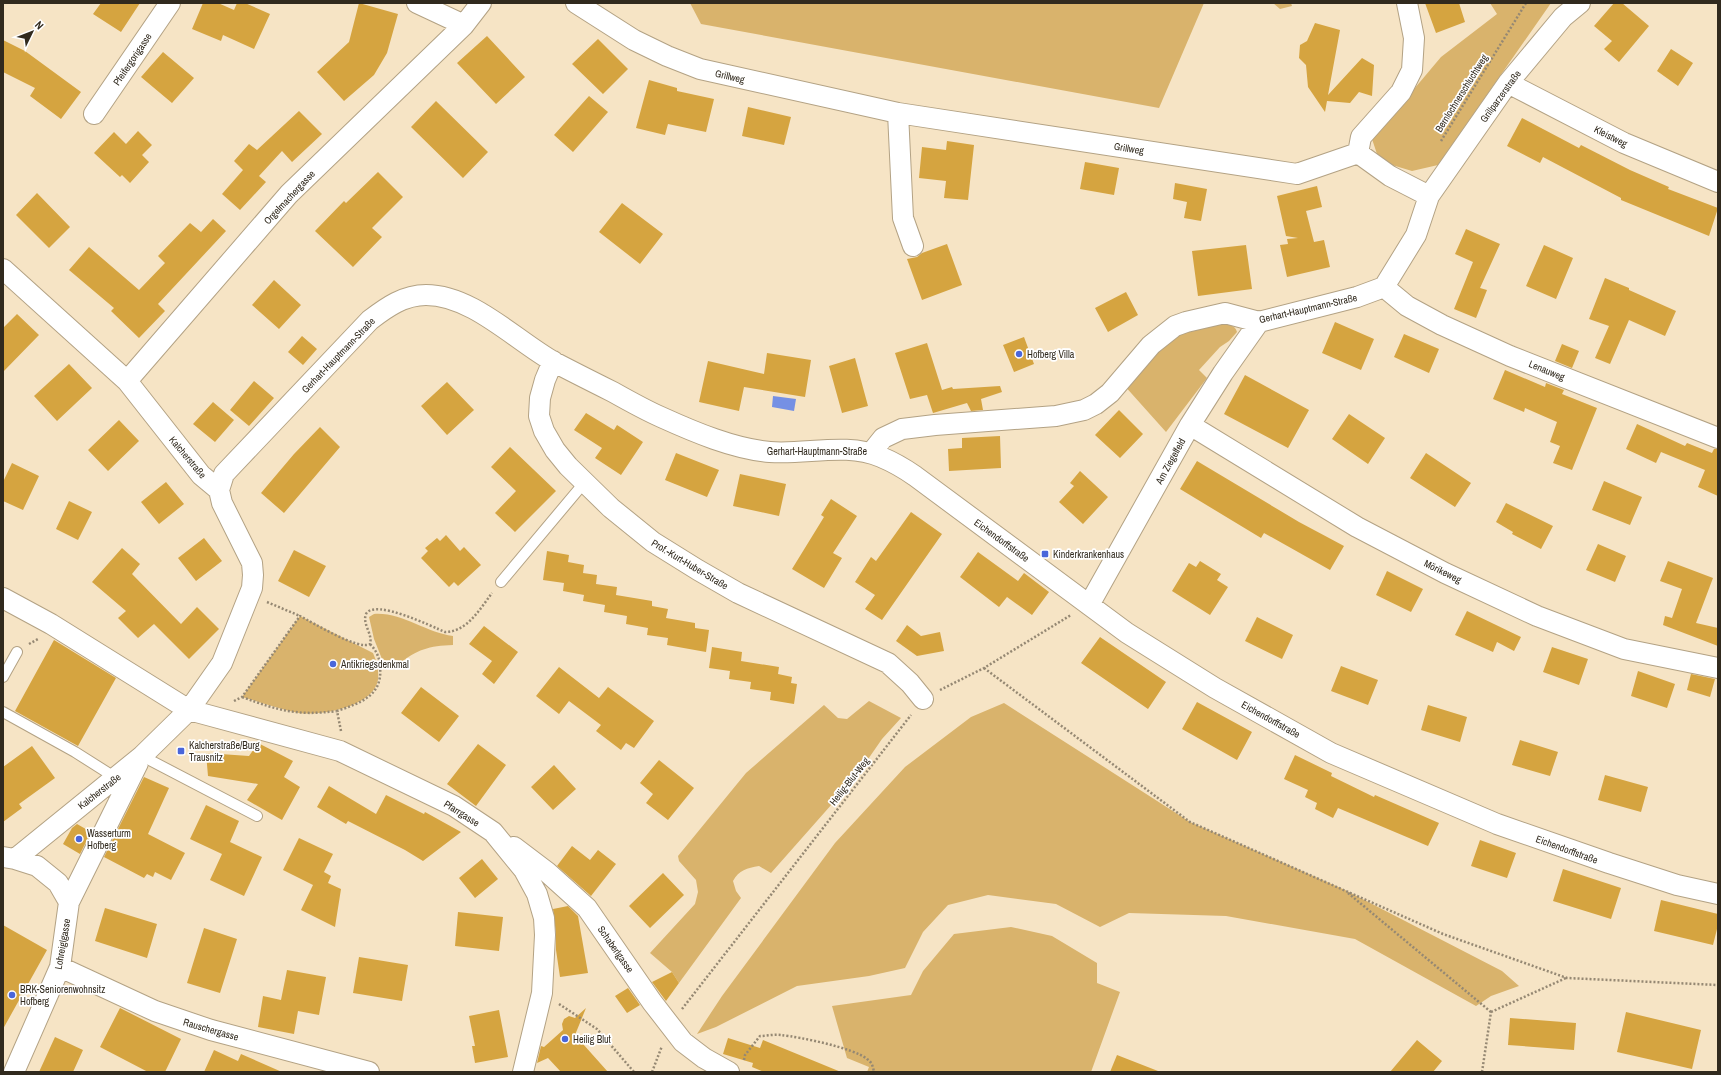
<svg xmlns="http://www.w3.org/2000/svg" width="1721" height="1075" font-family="'Archivo Narrow',sans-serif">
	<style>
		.green { fill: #d9b36c }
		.water { fill: #7590e4 }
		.building { fill: #d5a440 }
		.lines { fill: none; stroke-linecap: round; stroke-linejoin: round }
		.lane-casing { stroke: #b3a284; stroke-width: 12 }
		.street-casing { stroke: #b3a284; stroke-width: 22 }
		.path { stroke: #958873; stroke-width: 2.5; stroke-dasharray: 2 2; stroke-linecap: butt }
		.lane { stroke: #fff; stroke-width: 10 }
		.street { stroke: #fff; stroke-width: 20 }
		.poi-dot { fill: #4a66da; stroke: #fff; stroke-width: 1.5 }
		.labels { text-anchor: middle; stroke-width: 3.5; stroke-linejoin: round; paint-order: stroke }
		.street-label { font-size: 10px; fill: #312a1e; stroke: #fff }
		.poi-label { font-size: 10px; fill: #312a1e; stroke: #fff; text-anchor: start }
	</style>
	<rect width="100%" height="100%" fill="#f6e4c5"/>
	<path class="green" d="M690,3h514l-45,105 -458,-84z
		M1273,3h18l1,3 -12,3z
		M1490,3h61l-113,162 -26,6 -20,-6 -15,-11 -5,-15 69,-82 56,-43z
		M1219,323c7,1 16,1 18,9l-8,9 -9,6 -21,23 8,8 -41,54 -43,-48 55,-52z
		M374,614c28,-2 52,19 79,22v9c-24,1 -36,4 -55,20l-16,-6 -8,-20 -5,-22z
		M300,616l73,37c4,9 6,17 5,27 -5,27 -57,36 -79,33 -20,-4 -38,-11 -57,-16z
		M869,701l32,17 -19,21 -27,39 -84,95 -12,-7c-12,2 -20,4 -26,15l3,10 5,7 -62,85 -7,-11 -22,-19 45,-49 3,-12 -2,-12 -17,-19 -1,-5 68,-83 78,-68 14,13 9,1z
		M1004,703l186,119 155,68 157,81 17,15 -28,10 -15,10 -121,-67 -129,-23 -97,-3 -29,14 -44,-23 -68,-9 -40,10 -25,27 -18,36 -36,8 -72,10 -81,41 -19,7 25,-38 113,-153 70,-76 66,-50z
		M1011,927l41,9 45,27v20l23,9 -29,80h-224l2,-5 -22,-9 -15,-52 79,-11 12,-24 31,-37z"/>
	<path class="water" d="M773,396l23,3 -2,12 -22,-4z"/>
	<path class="building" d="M101,3h39l-19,29 -28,-18z
		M203,3h15l16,7 3,-7h8l25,11 -16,35 -31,-14 -2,6 -29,-12z
		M359,3l39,11 -11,39 -13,22 -30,26 -27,-29 32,-30z
		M1425,3h34l6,19 -29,11z
		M1614,3h8l27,23 -30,36 -15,-13 8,-8 -18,-15z
		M1315,23l25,7 -12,65 34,-37 12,7 -2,31 -13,-4 -9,11 -23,-2 -2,11 -17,-25 -2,-22 -7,-7 1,-13 7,-4z
		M487,36l38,41 -29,27 -39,-41z
		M598,39l30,30 -25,25 -31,-30z
		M3,40l22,11 56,41 -20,27 -31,-23 5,-8 -32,-16z
		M1671,49l22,14 -15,23 -21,-15z
		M163,52l31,26 -22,25 -31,-26z
		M649,80l28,8v3l37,8 -8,33 -38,-8 -3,11 -29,-7z
		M589,96l19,16 -35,40 -19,-17z
		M436,101l52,51 -25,26 -52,-51z
		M748,107l43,10 -7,28 -42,-9z
		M299,111l23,23 -30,28 -10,-11 -23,25 7,6 -26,28 -18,-16 21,-24 -9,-9 15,-17 8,6z
		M1522,118l57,30 2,-3 49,25 39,17 -1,2 50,19 -9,28 -88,-36v-2l-78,-41 -3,6 -33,-17z
		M138,131l14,14 -10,10 7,7 -19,21 -8,-8 -2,2 -26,-24 20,-21 12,12z
		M947,141l27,4 -6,55 -24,-2 2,-17 -27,-3 3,-31 24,3z
		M1085,162l34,6 -5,27 -34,-6z
		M378,172l25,25 -31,31 10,9 -29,30 -38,-36 29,-30 2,2z
		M1175,183l32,6 -6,32 -17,-3 3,-16 -14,-3z
		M1317,186l5,21 -16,4 8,31 10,-2 6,27 -43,10 -7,-32 8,-1 -1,-5 11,-1 -12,-2 -9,-40z
		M37,193l33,34 -21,21 -33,-33z
		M622,203l41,31 -23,30 -41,-32z
		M213,219l13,12 -68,73 7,7 -26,27 -28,-27 3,-3 -45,-38 20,-23 50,43 26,-27 -7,-7 32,-33 11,9z
		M1466,229l34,15 -20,44 7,2 -11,28 -22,-9 19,-47 -18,-8z
		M947,244l15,41 -40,15 -15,-41 10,-2 5,-4z
		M1246,245l6,44 -54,7 -6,-45z
		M1544,245l29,13 -17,41 -30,-13z
		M1605,278l24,10v2l47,21 -11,25 -36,-16 -19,44 -15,-6 14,-32 -20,-7z
		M274,280l27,25 -22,24 -27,-24z
		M1126,292l12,23 -30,17 -13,-24z
		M17,314l22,21 -36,37v-44z
		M1335,322l39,17 -13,31 -39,-17z
		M1404,334l35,15 -10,24 -35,-16z
		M302,336l15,13 -14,16 -15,-13z
		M1024,337l10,27 -20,8 -11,-27z
		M927,343l15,47 10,-3 1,2 47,-3 2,6 -21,7 2,11 -12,1 -4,-8 -34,10 -6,-18 -17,4 -15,-46z
		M1562,344l17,7 -7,17 -17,-7z
		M767,353l44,7 -6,37 -61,-10 -5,24 -40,-9 9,-41 56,13z
		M855,358l13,48 -26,7 -13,-47z
		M69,364l23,24 -35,33 -23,-25z
		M1505,370l40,17 1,-4 18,7 -2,4 35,14 -25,62 -19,-7 7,-17 -10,-4 7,-20 -32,-14 -1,4 -31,-13z
		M1245,375l64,35 -21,38 -64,-34z
		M254,381l20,17 -25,28 -19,-16z
		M447,382l27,28 -27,25 -26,-29z
		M213,402l21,18 -19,22 -22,-18z
		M1119,410l24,24 -23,24 -25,-23z
		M586,413l28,17 3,-5 26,17 -22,33 -26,-17 7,-10 -28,-18z
		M1349,414l36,24 -17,26 -36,-25z
		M119,420l20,21 -31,30 -20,-21z
		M1637,424l48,22 2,-3 25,10 2,-4h4v47l-20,-9 7,-17 -44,-18 -5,11 -30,-14z
		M320,427l20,20 -56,66 -23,-20 33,-39z
		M1000,436l1,32 -52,3 -1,-22 14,-1v-10z
		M510,447l46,44 -41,41 -20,-19 21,-22 -25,-24z
		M676,453l43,17 -12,27 -42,-17z
		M1426,453l45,30 -16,24 -45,-29z
		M1197,461l102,61 45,24 -14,24 -66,-37 -3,5 -81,-49z
		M12,463l27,13 -16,34 -20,-9v-19z
		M1080,471l28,26 -25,27 -24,-22 15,-16 -4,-3z
		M740,474l46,10 -7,32 -46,-10z
		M1604,481l38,16 -12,28 -38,-15z
		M166,482l18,22 -25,20 -18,-22z
		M831,499l26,17 -24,37 9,5 -18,30 -32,-19 32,-52 -3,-2z
		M69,501l23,11 -14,28 -22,-11z
		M1506,503l47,23 -12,23 -29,-15 1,-2 -17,-10z
		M911,512l31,22 -60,86 -17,-11 10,-14 -20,-13 16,-25 5,4z
		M446,535l14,16 4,-4 17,18 -23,21 -4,-4 -5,5 -28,-29 7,-7 -3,-3 12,-10 3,3z
		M204,538l18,23 -26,20 -18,-23z
		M1598,544l28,12 -11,26 -29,-12z
		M122,548l18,16 -8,10 49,50 16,-17 22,22 -30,30 -35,-35 -16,14 -20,-20 8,-7 -34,-29z
		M294,550l32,16 -17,31 -31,-16z
		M547,551l22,4 -1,7 16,3 -1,8 14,2 -1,9 21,3 -1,8 36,6v5l16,3 -2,9 29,5v5l14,2 -3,22 -39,-7 1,-7 -21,-3 1,-7 -22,-4 1,-8 -23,-4 1,-7 -22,-4 1,-6 -21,-4 1,-8 -21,-3z
		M978,552l40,29 6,-8 25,19 -17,23 -25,-18 -8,10 -39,-30z
		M1200,561l21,13 -4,6 11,7 -18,28 -38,-24 17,-28 7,4z
		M1668,561l45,17 -17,45 22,5v18l-55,-21 2,-9 7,2 10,-29 -22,-8z
		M1387,571l36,18 -12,23 -35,-17z
		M1467,611l54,26 -7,14 -17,-9 -4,10 -38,-17z
		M1257,617l36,18 -11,24 -37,-18z
		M907,625l14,11 19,-4 4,19 -27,5 -21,-15z
		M484,626l34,26 -24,32 -12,-10 10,-13 -23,-17z
		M1100,637l66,45 -18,27 -67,-46z
		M54,640l62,38 -38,68 -63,-35z
		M712,647l30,5 -1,9 38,6 -1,7 14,3 -1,6 6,1 -3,20 -24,-4 1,-8 -21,-3 1,-7 -22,-3 1,-8 -21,-3z
		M1552,647l36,12 -9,26 -36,-13z
		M1341,666l37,14 -10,25 -37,-14z
		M559,667l40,31 9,-11 46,34 -20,27 -8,-5 -5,7 -25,-19 5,-6 -32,-24 -10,13 -23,-18z
		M1638,671l37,13 -8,24 -36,-12z
		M1691,674l24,5 -5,18 -23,-7z
		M421,687l38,29 -20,26 -38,-29z
		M1197,702l55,30 -15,28 -55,-31z
		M1428,705l39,12 -7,25 -39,-12z
		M1520,740l38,12 -8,24 -38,-11z
		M258,743l35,18 -9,16 16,10 -18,33 -35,-20 11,-16 -50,-8 -2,-23 43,3z
		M478,744l28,21 -30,41 -29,-22z
		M32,746l23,32 -36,26 3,4 -19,14v-55z
		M1295,755l37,18 -1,3 43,21 1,-2 64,28 -11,23 -90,-38 -5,10 -18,-9 2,-6 -12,-6 3,-7 -24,-11z
		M659,760l35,28 -26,32 -22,-17 7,-9 -13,-11z
		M554,765l22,24 -23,21 -22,-23z
		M1605,775l43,12 -7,25 -43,-12z
		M144,777l25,11 -21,46 37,19 -14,27 -16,-8 -2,5 -6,-3 -3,4 -40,-21z
		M329,786l47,28 10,-19 38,19 1,-2 36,20 -38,29 -18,-11 -57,-29 -2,3 -29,-17z
		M206,805l33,16 -9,21 32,15 -18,39 -34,-16 12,-26 -32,-15z
		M77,824l14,8 -11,22 -17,-10 9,-16z
		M299,838l34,16 -9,18 7,4 -3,7 13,6 -6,38 -34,-17 12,-25 -30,-15z
		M1480,840l36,13 -9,25 -36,-12z
		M572,846l18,14 8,-10 18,14 -25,32 -34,-30z
		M482,859l16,20 -23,19 -16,-20z
		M1563,869l58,19 -10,31 -58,-18z
		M663,873l21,22 -34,33 -21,-22z
		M1661,900l57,14v11l-5,20 -59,-14z
		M568,906l10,10 10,57 -28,4 -4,-27v-16l-3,-25z
		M105,908l52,16 -10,34 -52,-17z
		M458,912l45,5 -4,34 -44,-5z
		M3,925l44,25 -44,79z
		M204,928l33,11 -17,54 -33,-10z
		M359,957l49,8 -6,36 -49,-8z
		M287,970l39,7 -7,38 -21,-4 -4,23 -36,-7 5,-31 18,4z
		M672,972l7,11 -13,18 -14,-19z
		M628,988l12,17 -13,8 -12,-17z
		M120,1008l61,31 -16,33h-17l-48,-25z
		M586,1008l-11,27 33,37h-47l-13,-14 -11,5 4,-17 3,1 19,-17 -1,-6 2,-5 5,-3 6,2z
		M499,1010l9,47 -33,6 -3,-17h3l-6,-30z
		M1626,1012l75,18 -9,39 -75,-17z
		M1510,1018l66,5 -2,27 -66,-5z
		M55,1037l28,13 -10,22h-34z
		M728,1038l32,10 3,-8 78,32h-77l-12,-5 1,-4 -30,-9z
		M1417,1040l25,21 -9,11h-43z
		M214,1050l24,11 3,-7 41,18h-78z
		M1117,1055l41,16v1h-48z"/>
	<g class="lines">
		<defs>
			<path id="lane" d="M501,582l83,-99
				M3,677l14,-25
				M3,712l72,40 41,26
				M142,756l115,60"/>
			<path id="street" d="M417,3l47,22
				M576,3l58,37 33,16 33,13 198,44 399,61 61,-21
				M1407,3l7,35 -2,32 -11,22 -40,45 -3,16 32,23 39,20
				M1508,83l116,60 94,39
				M898,113l5,105 10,28
				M94,114l76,-111
				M3,269l124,112 74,94 18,15 3,13 30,60 1,12 -1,13 -30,75 -33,47 -47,46 -127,103 -12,-2
				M1384,287l23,19 35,19 68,31 208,82
				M553,361l-8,19 -5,18 -1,18 5,15 11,19 13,16 43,42 42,34 45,28 40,23 150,70 22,20 13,16
				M127,381l162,-187 175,-169 17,-22
				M1190,425l167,102 88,46 92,43 87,33 94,19
				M871,453l12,-15 19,-9 33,-4 121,-9 28,-6 12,-6 14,-11 41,-48 24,-19 11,-4 39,-9 34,9 98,-25 27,-10 32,-52 13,-39 79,-113 55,-66 17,-14
				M219,490l5,-16 146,-154c17,-13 34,-25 56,-25 46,0 89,45 128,67 19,10 39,20 59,30 16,9 32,18 48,25 33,15 73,32 109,35 37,3 76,-10 111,5 12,5 24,12 34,19l212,157 88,55 116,65 166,71 112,39 68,22 41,9
				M3,598l48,26 138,86 151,41 114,55 39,26 31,38 13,24 7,24 1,17 -3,58 -19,79
				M1089,605l101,-180 33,-52 36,-51
				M514,847l33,25 40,36 65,94 31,40 21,16 25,14
				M15,859l22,7 21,17 11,19
				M60,967l95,44 56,19 158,42
				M14,1072l46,-105 9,-65 69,-139"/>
		</defs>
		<use href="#lane" class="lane-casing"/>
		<use href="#street" class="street-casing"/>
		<path class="path" d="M1441,141l85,-138
			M267,602l33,14
			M29,644l9,-5
			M984,668l206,154 253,112 124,44 151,7
			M940,690l44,-22 87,-53
			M242,697c38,14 55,19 95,14
			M234,701l8,-4 58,-81c12,6 59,35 70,28 3,-10 -8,-20 -4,-30 8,-16 67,13 79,18 22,0 35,-23 47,-39
			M341,731l-4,-20c23,-8 46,-15 43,-44 0,-9 -4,-17 -10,-23
			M1348,893l143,119
			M559,1004l38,25 37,43
			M682,1009l229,-294
			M1491,1012l75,-34
			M744,1060l1,-5 15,-19c7,0 14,-2 21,-1 19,2 73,13 86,24 5,3 6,8 7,13
			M652,1072l10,-26
			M1482,1072l9,-60"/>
		<use href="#lane" class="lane"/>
		<use href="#street" class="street"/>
	</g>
	<g class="poi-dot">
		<circle cx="1019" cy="354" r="4"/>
		<rect x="1041" y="550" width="8" height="8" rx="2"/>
		<circle cx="333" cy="664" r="4"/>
		<rect x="177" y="747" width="8" height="8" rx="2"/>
		<circle cx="79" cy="839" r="4"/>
		<circle cx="12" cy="995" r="4"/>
		<circle cx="565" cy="1039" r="4"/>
	</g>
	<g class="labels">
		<g class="street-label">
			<text transform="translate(132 59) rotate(-56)" y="4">Pfeifergorigasse</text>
			<text transform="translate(730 76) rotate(13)" y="4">Grillweg</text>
			<text transform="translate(1461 93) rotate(-58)" y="4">Bernlochnerschluchtweg</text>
			<text transform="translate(1500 96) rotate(-54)" y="4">Grillparzerstraße</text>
			<text transform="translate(1611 136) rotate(27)" y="4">Kleistweg</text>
			<text transform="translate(1129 148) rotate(9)" y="4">Grillweg</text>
			<text transform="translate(289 197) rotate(-47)" y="4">Orgelmachergasse</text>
			<text transform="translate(1308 308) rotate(-13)" y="4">Gerhart-Hauptmann-Straße</text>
			<text transform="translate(338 355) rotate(-46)" y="4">Gerhart-Hauptmann-Straße</text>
			<text transform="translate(1547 370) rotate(22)" y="4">Lenauweg</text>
			<text x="817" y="455">Gerhart-Hauptmann-Straße</text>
			<text transform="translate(188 457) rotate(50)" y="4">Kalcherstraße</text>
			<text transform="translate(1170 461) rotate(-61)" y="4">Am Ziegelfeld</text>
			<text transform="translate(1002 540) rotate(36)" y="4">Eichendorffstraße</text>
			<text transform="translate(690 564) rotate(31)" y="4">Prof.-Kurt-Huber-Straße</text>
			<text transform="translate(1443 571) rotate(26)" y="4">Mörikeweg</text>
			<text transform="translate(1271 719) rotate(29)" y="4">Eichendorffstraße</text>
			<text transform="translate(849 781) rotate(-52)" y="4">Heilig-Blut-Weg</text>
			<text transform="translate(99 791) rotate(-38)" y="4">Kalcherstraße</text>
			<text transform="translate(462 813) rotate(32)" y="4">Pfarrgasse</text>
			<text transform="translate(1567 849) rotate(20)" y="4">Eichendorffstraße</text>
			<text transform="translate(62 944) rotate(-80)" y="4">Lohreiglgasse</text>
			<text transform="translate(616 949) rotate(55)" y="4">Schaberlgasse</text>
			<text transform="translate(211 1029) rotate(16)" y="4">Rauschergasse</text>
		</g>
		<g class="poi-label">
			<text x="1027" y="358">Hofberg Villa</text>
			<text x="1053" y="558">Kinderkrankenhaus</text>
			<text x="341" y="668">Antikriegsdenkmal</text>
			<text x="189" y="749">Kalcherstraße/Burg<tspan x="189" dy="12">Trausnitz</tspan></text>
			<text x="87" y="837">Wasserturm<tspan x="87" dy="12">Hofberg</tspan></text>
			<text x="20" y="993">BRK-Seniorenwohnsitz<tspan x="20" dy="12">Hofberg</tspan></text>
			<text x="573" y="1043">Heilig Blut</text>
		</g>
	</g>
	<rect width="1721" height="1075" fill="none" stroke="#312a1e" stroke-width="8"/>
	<g transform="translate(32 32) rotate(47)" stroke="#ffffff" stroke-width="3" paint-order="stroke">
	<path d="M0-3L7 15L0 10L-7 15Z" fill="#312a1e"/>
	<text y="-6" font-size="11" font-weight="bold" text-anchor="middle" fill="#312a1e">N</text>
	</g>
</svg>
